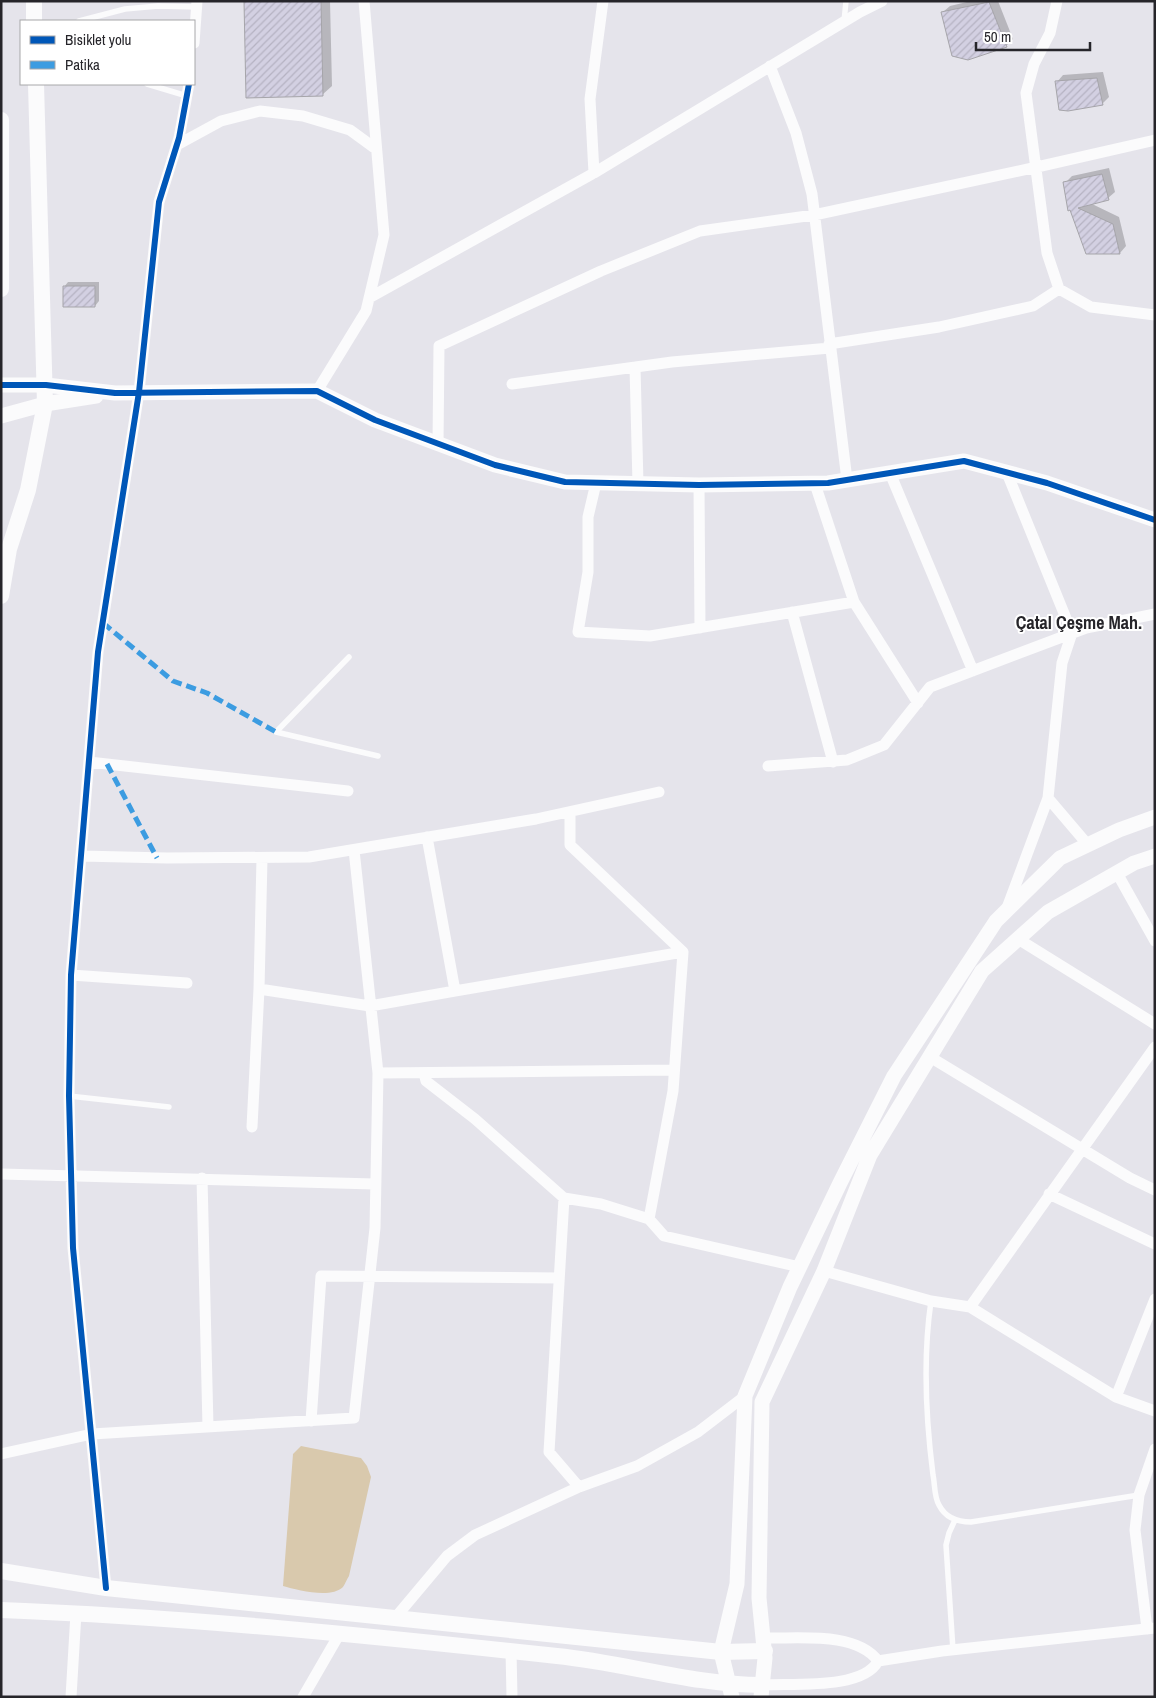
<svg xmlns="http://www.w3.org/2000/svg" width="1156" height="1698" font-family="'Archivo Narrow',sans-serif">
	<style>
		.green { fill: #d9c9ad }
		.shadow { fill: #0003 }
		.building { fill: url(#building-hatch); stroke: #a6a5aa }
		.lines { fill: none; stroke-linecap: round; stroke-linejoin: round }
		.service { stroke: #fbfbfc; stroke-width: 5.5 }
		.minor { stroke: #fbfbfc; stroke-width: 11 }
		.tertiary { stroke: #fbfbfc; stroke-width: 15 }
		.secondary { stroke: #fbfbfc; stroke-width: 16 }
		.quiet { stroke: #3c9ce1; stroke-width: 5; stroke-dasharray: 10 5; stroke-linecap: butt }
		.cycleway-casing { stroke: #fff; stroke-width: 9 }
		.cycleway { stroke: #0057b8; stroke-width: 6 }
		.labels { text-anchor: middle; stroke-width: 4; stroke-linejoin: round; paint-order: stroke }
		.district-label { font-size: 18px; font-weight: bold; fill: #26252a; stroke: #fff }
	</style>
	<defs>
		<pattern id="building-hatch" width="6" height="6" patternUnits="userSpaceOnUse" patternTransform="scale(1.25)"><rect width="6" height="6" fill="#d3d0e2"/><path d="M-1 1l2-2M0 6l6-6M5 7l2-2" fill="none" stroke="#b5b2c2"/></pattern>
	</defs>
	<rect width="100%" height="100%" fill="#e5e4eb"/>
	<path class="green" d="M301,1446l60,12 6,8 4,11 -22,99c-2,3 -4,8 -6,11 -12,12 -46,3 -60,-1l10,-132z"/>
	<path class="shadow" d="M245,1h85l2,85 -10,9z
		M971,1h27l15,38 -7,7 -63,-34 7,-6z
		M1103,72l6,25 -7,7 -45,-22 6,-7z
		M1109,168l6,24 -7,6 -18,5 29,14 7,29 -6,7h-33l-22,-70 7,-7z
		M68,282h31v19l-4,5 -31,-19z"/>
	<path class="building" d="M244,1h77l2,95 -77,2z
		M989,2l18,45 -39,13 -16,-4 -11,-44z
		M1097,78l6,27 -35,6 -9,-1 -4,-29z
		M1102,174l7,26 -31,8 35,16 7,30h-34l-16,-44 -2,1 -5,-29z
		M63,286h32v21h-32z"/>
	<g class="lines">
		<path class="service" d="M79,21l46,-12 33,-3 39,1
			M844,22l2,-21
			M147,84l40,12
			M349,657l-73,75 102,24
			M69,1096l100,11
			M931,1301c-8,55 -5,119 2,174 2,9 1,22 6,30 6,12 18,17 32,17l168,-27
			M953,1650l-7,-105 3,-12 6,-13"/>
		<path class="minor" d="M1057,1l-7,32 -16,31 -8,29 21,160 12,36 32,18 64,8
			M194,43l3,-42
			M770,66l26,67 16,61 35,286
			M177,145l44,-24 39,-10 43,5 47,14 26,19
			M594,173l-4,-74 13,-98
			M369,298l225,-125 266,-161 22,-11
			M829,344l110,-17 94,-21 26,-17
			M635,367l3,117
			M512,384l160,-22 158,-14
			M317,391l49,-80 18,-76 -20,-234
			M438,444l1,-98 162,-75 99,-40 114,-16 223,-48 118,-27
			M890,473l83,198
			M1007,473l65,160 -10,30 -14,135 -41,110
			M596,483l-8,34v55l-10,60 72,4 204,-34
			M815,484l39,118 64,101
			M699,485l1,143
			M792,612l41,150
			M89,762l259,29
			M768,766l79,-6 37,-15 46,-58 156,-59 69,-14
			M1048,798l40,47
			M570,812v33l113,107 -10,139 -24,128 15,17 136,31
			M81,856l86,2 142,-1 227,-38 123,-27
			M1117,873l38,68
			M1018,939l137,85
			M71,975l116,8
			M259,989l111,17 85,-15 -28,-154
			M455,991l228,-39
			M930,1057l200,121 25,12
			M378,1073l296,-3
			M424,1073l2,8 49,38 89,79 -15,254 30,35
			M252,1127l7,-138 3,-131
			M1,1174l373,10
			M202,1178l6,249
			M1049,1194l106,50
			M564,1198l37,6 48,15
			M824,1271l107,30 39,6 146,90 39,14
			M970,1307l185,-260
			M1116,1397l39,-98
			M311,1421l10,-145 238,2
			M1,1454l91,-20 262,-16 21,-190 3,-155 -24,-223
			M106,1588l-33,-340 -4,-152 2,-121 27,-323 41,-260 20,-190 20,-64 10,-54
			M395,1618l52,-62 28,-21 104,-48 58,-21 61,-34 47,-36
			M1147,1629l-12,-99 4,-35 16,-46
			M511,1651l1,46
			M878,1661l64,-10 213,-23
			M762,1685c30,-2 101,5 116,-24 -22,-30 -80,-22 -114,-23
			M71,1697l5,-84
			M303,1697l37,-64"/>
		<path class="tertiary" d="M1,385h45l69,8 202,-2 58,29 120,45 70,17 134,3 129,-2 136,-22 83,22 108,37
			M1,416l44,-12 51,-8
			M732,1697l-11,-45 16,-68 8,-188 45,-109 50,-104 54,-107 102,-155 64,-63 59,-28 36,-13
			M761,1697l4,-39 -6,-60 3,-196 62,-131 46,-116 112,-184 66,-59 86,-49 21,-7"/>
		<path class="secondary" d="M34,1v20
			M1,120v169
			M1,596l8,-47 19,-59 17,-86 -9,-320
			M1,1571l105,17 615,64 44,-1
			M1,1610c186,7 371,26 556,46 69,7 137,29 205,29"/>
		<path class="quiet" d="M103,623l70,58 34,12 69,39
			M107,764l50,94"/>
		<defs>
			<path id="cycleway" d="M1,385h45l69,8 202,-2 58,29 120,45 70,17 134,3 129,-2 136,-22 83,22 108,37
				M106,1588l-33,-340 -4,-152 2,-121 27,-323 41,-260 20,-190 20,-64 10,-54"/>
		</defs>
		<use href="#cycleway" class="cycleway-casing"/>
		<use href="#cycleway" class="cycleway"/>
	</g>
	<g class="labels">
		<g class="district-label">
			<text x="1079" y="629">Çatal Çeşme Mah.</text>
		</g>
	</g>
	<rect width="1156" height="1698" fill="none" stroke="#26252a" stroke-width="5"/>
	<rect x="20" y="20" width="175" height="65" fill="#ffffff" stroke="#a8a8aa"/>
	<rect x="30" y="36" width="25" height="8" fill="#0057b8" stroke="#a8a8aa"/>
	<text x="65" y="45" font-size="15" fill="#26252a">Bisiklet yolu</text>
	<rect x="30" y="61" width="25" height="8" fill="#3c9ce1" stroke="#a8a8aa"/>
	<text x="65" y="70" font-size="15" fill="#26252a">Patika</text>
	<path d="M976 42v8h114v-8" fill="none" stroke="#26252a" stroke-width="2.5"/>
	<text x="984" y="42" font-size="15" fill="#26252a" stroke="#ffffff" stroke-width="4" paint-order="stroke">50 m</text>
</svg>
